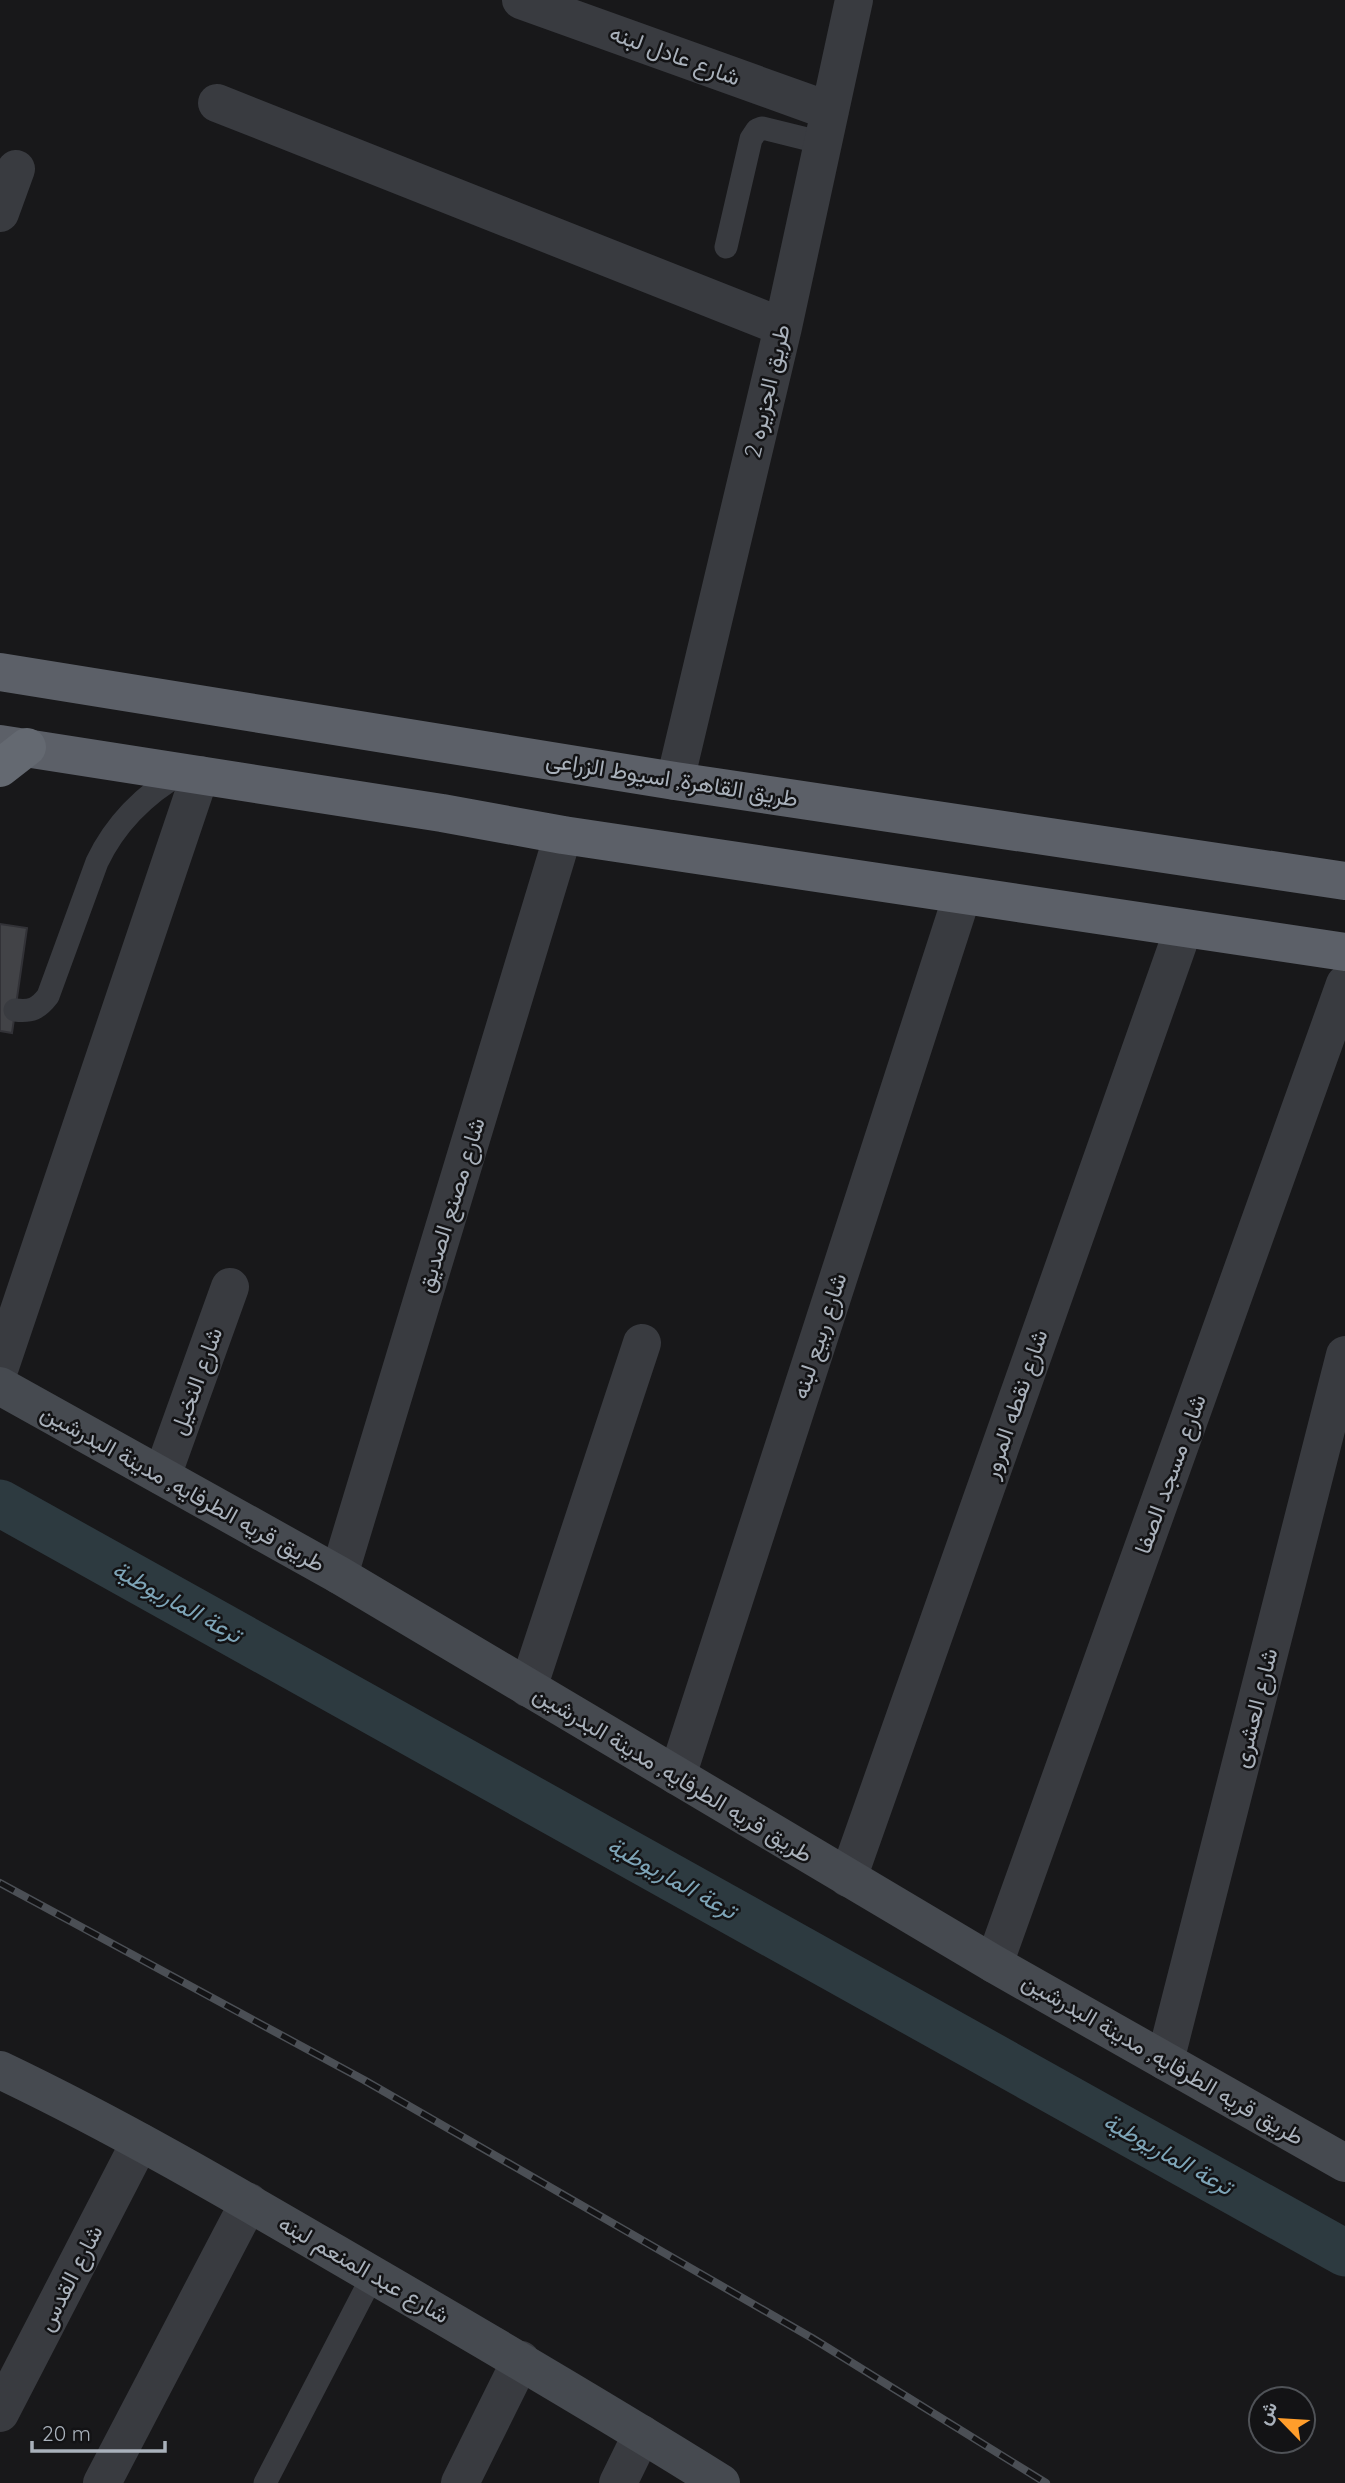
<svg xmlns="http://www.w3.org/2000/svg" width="1345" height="2483" font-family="Quicksand,Vazirmatn,sans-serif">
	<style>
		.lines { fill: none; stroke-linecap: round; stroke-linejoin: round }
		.canal { stroke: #2d3a40; stroke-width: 47 }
		.building { fill: #424347; stroke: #323237; stroke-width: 2 }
		.service { stroke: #393b40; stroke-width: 23 }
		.minor { stroke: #393b40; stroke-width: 38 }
		.secondary { stroke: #464a50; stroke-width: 38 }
		.trunk { stroke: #5c6068; stroke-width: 38 }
		.motorway { stroke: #646971; stroke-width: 38 }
		.rail-casing { stroke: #4b4f55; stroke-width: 8 }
		.rail { stroke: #131315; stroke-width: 5; stroke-dasharray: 16; stroke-linecap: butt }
		.labels { text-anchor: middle; stroke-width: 5; stroke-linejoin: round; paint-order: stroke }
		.street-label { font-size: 23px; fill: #a9b1bb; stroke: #131315 }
		.water-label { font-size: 24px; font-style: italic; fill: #7ea5b8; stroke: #131315 }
	</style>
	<rect width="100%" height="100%" fill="#18181a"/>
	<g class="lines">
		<path class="canal" d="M0,1503l1345,750"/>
	</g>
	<path class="building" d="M0,924l27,4 -15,105 -12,-2z"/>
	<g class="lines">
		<path class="service" d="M726,247l25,-108 6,-9 5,-2 61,15
			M15,1010c16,2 23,-1 33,-14l49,-134c19,-40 48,-68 86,-90
			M265,2483l108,-208"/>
		<path class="minor" d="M521,0l309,111
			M217,103l566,224
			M0,213l16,-44
			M675,781l108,-454 71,-327
			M0,1367l200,-592
			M162,1476l68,-189
			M339,1575l224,-740
			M528,1688l114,-345
			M677,1776l285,-880
			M848,1878l335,-948
			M994,1964l351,-980
			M1165,2061l180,-706
			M0,2413l140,-271
			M102,2483l147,-281
			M460,2483l61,-123
			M618,2483l24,-49"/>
		<path class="secondary" d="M0,1386l339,189 655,389 351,199
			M0,2070c128,61 249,133 371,204 117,68 235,137 350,209"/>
		<path class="trunk" d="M0,672l675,109 670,100
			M0,744l442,69 121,22 782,117"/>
		<path class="motorway" d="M0,768l27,-21"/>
		<defs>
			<path id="rail" d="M0,1883l364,197 448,258 234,145"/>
		</defs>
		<use href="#rail" class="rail-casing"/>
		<use href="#rail" class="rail"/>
	</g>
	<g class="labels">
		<g class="street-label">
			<text transform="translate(675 55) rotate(20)" y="8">شارع عادل لبنه</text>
			<text transform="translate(767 391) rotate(-77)" y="8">طريق الجزيره 2</text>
			<text transform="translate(672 779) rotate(9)" y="8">طريق القاهرة, اسيوط الزراعى</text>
			<text transform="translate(451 1205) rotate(-73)" y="8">شارع مصنع الصديق</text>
			<text transform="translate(819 1336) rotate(-72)" y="8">شارع ربيع لبنه</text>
			<text transform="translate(196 1381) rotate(-70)" y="8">شارع النخيل</text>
			<text transform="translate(1015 1404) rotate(-71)" y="8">شارع نقطه المرور</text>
			<text transform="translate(1170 1474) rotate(-70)" y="8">شارع مسجد الصفا</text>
			<text transform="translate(183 1488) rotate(29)" y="8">طريق قريه الطرفايه, مدينة البدرشين</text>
			<text transform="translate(1255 1708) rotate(-76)" y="8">شارع العشرى</text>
			<text transform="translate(673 1774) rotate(31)" y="8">طريق قريه الطرفايه, مدينة البدرشين</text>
			<text transform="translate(1163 2059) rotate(30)" y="8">طريق قريه الطرفايه, مدينة البدرشين</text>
			<text transform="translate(364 2269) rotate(30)" y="8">شارع عبد المنعم لبنه</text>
			<text transform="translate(70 2278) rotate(-63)" y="8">شارع القدس</text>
		</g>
		<g class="water-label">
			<text transform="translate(177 1602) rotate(29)" y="8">ترعة الماريوطية</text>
			<text transform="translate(672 1878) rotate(29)" y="8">ترعة الماريوطية</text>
			<text transform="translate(1168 2154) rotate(29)" y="8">ترعة الماريوطية</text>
		</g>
	</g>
	<g transform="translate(1282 2420) rotate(295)"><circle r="33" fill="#131315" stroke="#4f5257" stroke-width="2"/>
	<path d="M0-5L12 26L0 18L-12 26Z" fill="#ff9d2b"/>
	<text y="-10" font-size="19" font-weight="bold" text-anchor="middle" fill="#a9b1bb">ش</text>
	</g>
	<path d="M32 2441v10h133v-10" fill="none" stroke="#a9b1bb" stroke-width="3.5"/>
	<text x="42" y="2441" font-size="21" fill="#a9b1bb" stroke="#131315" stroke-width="5" paint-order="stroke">20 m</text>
</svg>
